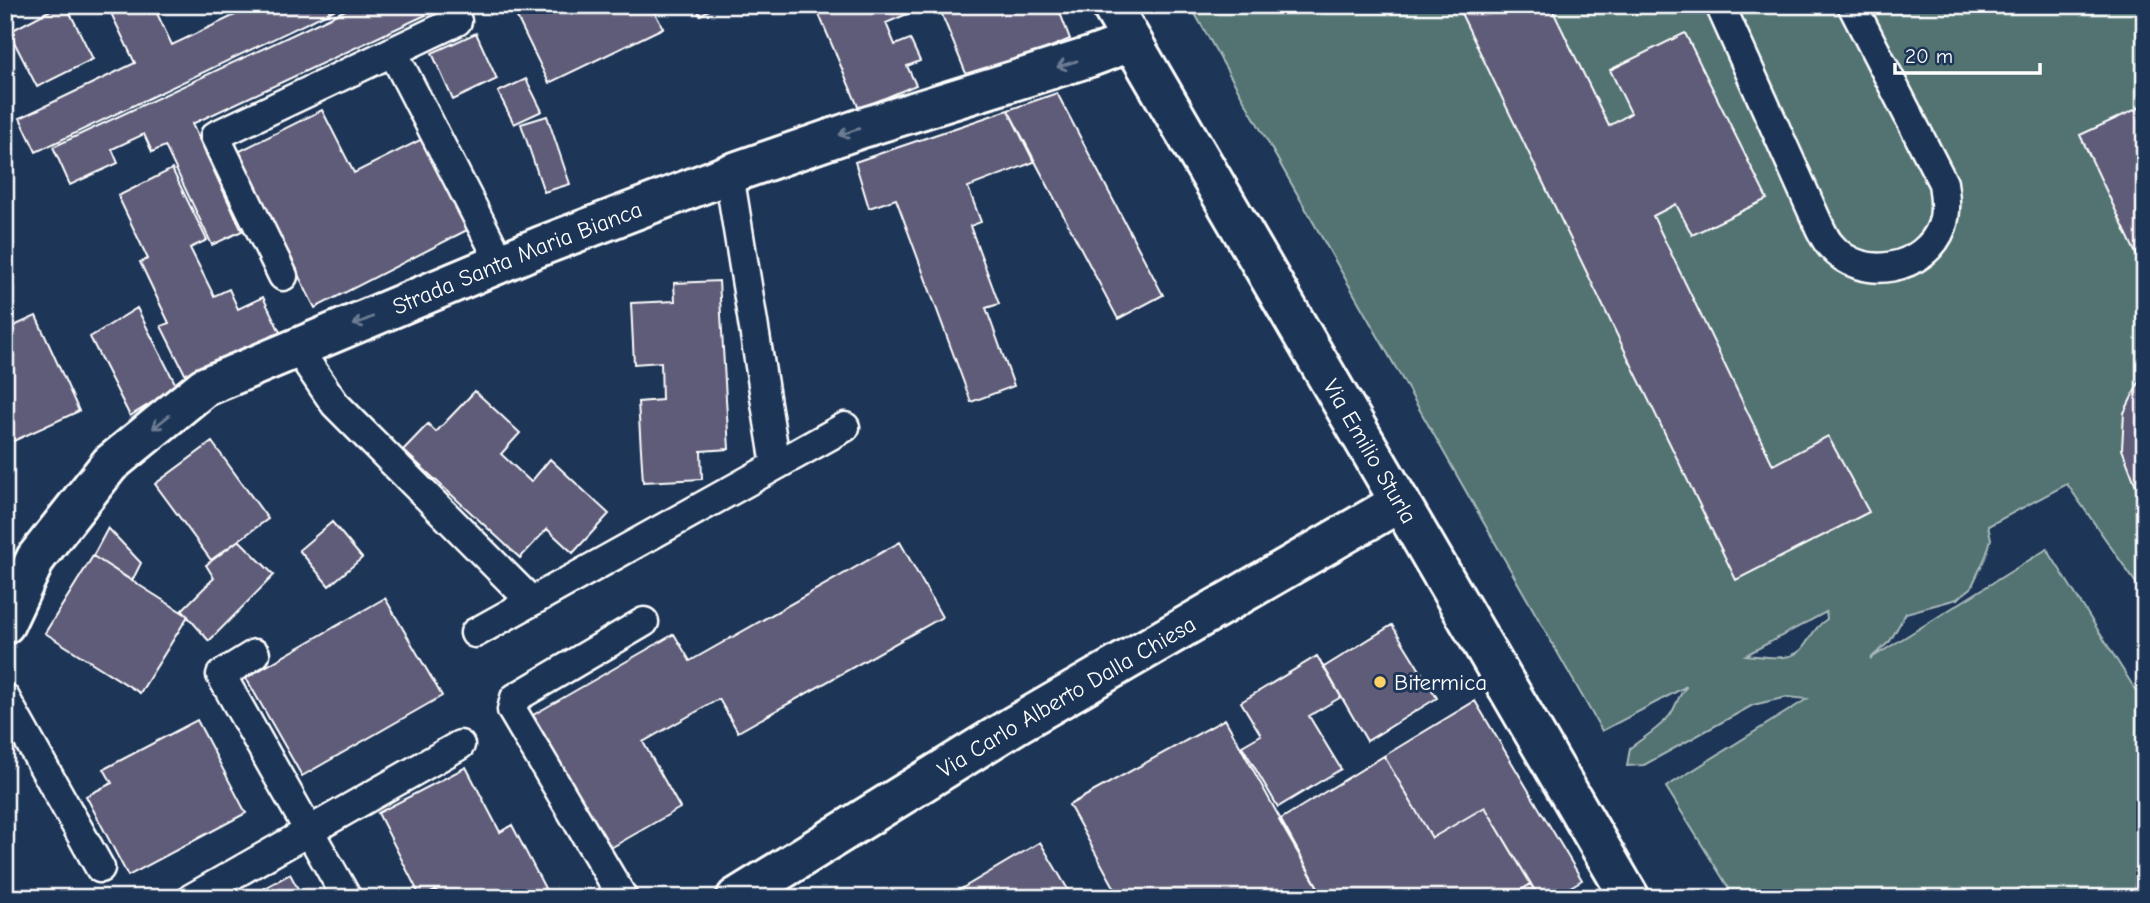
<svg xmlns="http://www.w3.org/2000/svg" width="2150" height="903" font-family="'Comic Neue',sans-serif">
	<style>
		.green { fill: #537373; stroke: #a9b9b9; stroke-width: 2; fill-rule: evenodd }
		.building { fill: #5e5b79; stroke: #fff; stroke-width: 2 }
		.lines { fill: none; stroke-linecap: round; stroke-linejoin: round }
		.service-casing { stroke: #fff; stroke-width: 33 }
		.minor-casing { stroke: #fff; stroke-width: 44 }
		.service { stroke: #1d3557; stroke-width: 28 }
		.minor { stroke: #1d3557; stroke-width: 38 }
		.oneway { stroke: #6c7c92 }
		.poi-dot { fill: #ffd166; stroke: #1d3557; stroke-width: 2.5 }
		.labels { text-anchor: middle; stroke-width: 6; stroke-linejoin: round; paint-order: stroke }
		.street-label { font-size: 23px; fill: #fff; stroke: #1d3557 }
		.poi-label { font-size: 23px; fill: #fff; stroke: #1d3557; text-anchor: start }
	</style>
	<rect width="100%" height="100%" fill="#1d3557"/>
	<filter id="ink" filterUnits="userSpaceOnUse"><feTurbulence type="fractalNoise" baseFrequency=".0143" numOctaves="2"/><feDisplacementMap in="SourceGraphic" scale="14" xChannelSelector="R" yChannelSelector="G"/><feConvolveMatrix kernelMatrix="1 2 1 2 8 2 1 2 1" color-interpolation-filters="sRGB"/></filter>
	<g filter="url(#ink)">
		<path class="green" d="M1190,5h955v591l-78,-112 -79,42 3,13 -5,17 -15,32 -14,11 -51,14 -16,28 -20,18 177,-110 98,156v193h-410l-69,-111 141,-88 -20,-2 -34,8 -109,60 -17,1 3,-18c13,-10 30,-20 40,-33 8,-11 6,-17 17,-29l-85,45zM1826,612l1,7c-11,7 -15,16 -22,26 -11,19 -42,11 -59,10z"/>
		<path class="building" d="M60,5h6l27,54 -56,28 -28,-55z
			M117,5h36l19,40 84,-40h71l3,7 -294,140 -16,-34 115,-55 -26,-54z
			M327,5h16l-13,7z
			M356,5h91l-255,119 50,107 -30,14 -47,-99 -13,6 -8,-18 -32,15 6,14 -48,22 -17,-38z
			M511,5h159l-15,8 8,15 -114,55z
			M695,5h23l-18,10z
			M815,5h113l-42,18 9,22 15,-6 10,22 -13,5 9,19 -57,24z
			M938,5h119l13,34 -101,42z
			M1457,5h93l59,121 22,-13 -21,-43 75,-37 82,166 -75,36 -16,-31 -23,12 120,249 55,-29 41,76 -133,68z
			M476,33l21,46 -44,21 -21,-47z
			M526,79l16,32 -28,13 -16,-32z
			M1057,93l106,202 -45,24 -110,-209z
			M2145,105v168l-65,-138z
			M322,110l32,63 72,-36 45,91 -156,80 -79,-155z
			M1008,110l26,52 -66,25 13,35 -11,4 29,78 -13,4 28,78 -43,16 -75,-203 -27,9 -14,-46z
			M547,116l23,68 -26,8 -23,-68z
			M172,169l35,71 -17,8 24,48 15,-7 9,20 25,-12 20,41 -93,46 -29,-58 8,-3 -29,-61 8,-3 -30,-63z
			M719,281l10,168 -28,2 1,28 -59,3 -5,-80 24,-2 -1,-38 -27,2 -3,-61 44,-2 -1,-18z
			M137,308l40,79 -47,29 -40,-79z
			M36,316l43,95 -74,34v-115z
			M2145,375v128l-4,-4 -19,-50 2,-36 16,-33z
			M475,391l45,42 -19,21 30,28 19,-23 59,55 -36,39 -26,-24 -27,29 -117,-108 25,-26 8,8z
			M212,442l56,77 -57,41 -56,-76z
			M332,522l30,36 -33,28 -30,-36z
			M108,528l33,35 -9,18 -39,-25z
			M239,540l35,35 -65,66 -27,-31 32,-32 -8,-13z
			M900,542l42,75 -204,115 -19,-33 -76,43 37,66 -71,41 -76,-134 141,-81 16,27z
			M93,556l95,60 -48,77 -95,-60z
			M385,598l57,98 -140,80 -56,-98z
			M1392,625l45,73 -70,43 -43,-74z
			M1317,656l24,41 -32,19 32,53 -63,38 -36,-61 19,-11 -20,-33z
			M1475,701l107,179 -30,18h-13l-54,-91 -53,31 -48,-82z
			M1225,719l99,179h-204l-51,-93z
			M197,720l49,93 -118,63 -42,-80 26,-13 -8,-14z
			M1384,756l48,82 53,-31 46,77 -23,14h-184l-45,-78z
			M466,767l34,65 12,-7 36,69 -7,4h-101l-4,-8 -15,8 -43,-85z
			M1040,842l33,56h-127z
			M290,874l13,24h-57z
			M1531,884l8,14h-31z"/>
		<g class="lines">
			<defs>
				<path id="service" d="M1720,5l100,223c3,6 6,13 11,18 31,37 95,24 111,-20 5,-15 3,-29 1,-43l-91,-178
					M393,52l108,211
					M729,174l47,291
					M283,276l-68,-140 242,-115
					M297,348l38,56 196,197
					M475,633l370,-206
					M255,654l-34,21 126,223
					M5,698l95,170
					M192,898l268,-153
					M623,898l-111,-188 3,-12 129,-76"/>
				<g id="minor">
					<path id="s1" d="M1111,5l519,893"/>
					<path id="s2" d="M5,624l31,-66 74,-94 94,-77 337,-141 188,-72 133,-46 228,-71 41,-15"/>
					<path id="s3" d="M736,898l279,-173 385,-223"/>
				</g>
			</defs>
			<use href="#service" class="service-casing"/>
			<use href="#minor" class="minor-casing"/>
			<use href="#service" class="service"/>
			<use href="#minor" class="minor"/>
		</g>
		<defs><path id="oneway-shaft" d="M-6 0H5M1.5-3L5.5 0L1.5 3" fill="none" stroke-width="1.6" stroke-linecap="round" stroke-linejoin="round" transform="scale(1.75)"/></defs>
		<g class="oneway">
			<use href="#oneway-shaft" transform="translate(1067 64) rotate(163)"/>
			<use href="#oneway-shaft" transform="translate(849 132) rotate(161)"/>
			<use href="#oneway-shaft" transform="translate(363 321) rotate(157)"/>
			<use href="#oneway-shaft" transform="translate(161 422) rotate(141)"/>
		</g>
	</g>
	<circle class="poi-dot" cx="1380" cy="682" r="7"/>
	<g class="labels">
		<g class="street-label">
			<text dy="8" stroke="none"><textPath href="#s2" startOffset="653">Strada Santa Maria Bianca</textPath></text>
			<text dy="8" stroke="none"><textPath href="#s1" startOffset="516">Via Emilio Sturla</textPath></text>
			<text dy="8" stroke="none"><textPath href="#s3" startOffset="387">Via Carlo Alberto Dalla Chiesa</textPath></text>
		</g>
		<g class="poi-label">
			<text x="1394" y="690">Bitermica</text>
		</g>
	</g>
	<rect width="2150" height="903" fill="none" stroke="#1d3557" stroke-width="28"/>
	<rect x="14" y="14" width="2122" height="875" fill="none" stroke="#fff" stroke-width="2.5" filter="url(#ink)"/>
	<path d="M1895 63v10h145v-10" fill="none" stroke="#ffffff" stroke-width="3.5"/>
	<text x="1905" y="63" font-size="21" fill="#ffffff" stroke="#1d3557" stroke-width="5" paint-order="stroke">20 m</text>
</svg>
